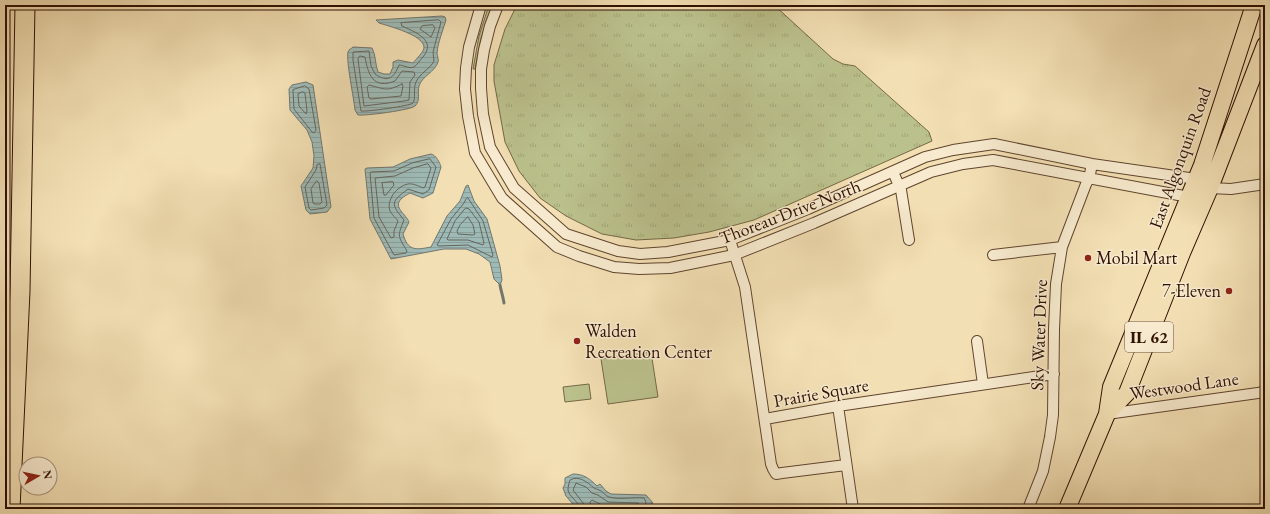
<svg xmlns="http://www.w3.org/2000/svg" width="1270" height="514" font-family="'EB Garamond',serif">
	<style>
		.grass { fill: url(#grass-tufts); stroke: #756847 }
		.park { fill: #bbc18c; stroke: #756847 }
		.water { fill: url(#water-rules); stroke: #72766e }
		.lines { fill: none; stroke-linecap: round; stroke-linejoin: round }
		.shore { stroke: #66655c; stroke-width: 1 }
		.stream { stroke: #72766e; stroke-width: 3 }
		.street-casing { stroke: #60442e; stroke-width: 12 }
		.primary-casing { stroke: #2f1002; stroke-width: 18 }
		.highway-casing { stroke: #2f1002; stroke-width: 21 }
		.street { stroke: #f7eace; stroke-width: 10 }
		.primary { stroke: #f2dfb3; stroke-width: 16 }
		.highway { stroke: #f2dfb3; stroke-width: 19 }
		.poi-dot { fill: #8f2418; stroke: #f7eace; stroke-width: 1.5 }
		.labels { text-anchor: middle; stroke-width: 3; stroke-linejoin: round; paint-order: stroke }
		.shield { fill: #f7eace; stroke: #6b513f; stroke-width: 1 }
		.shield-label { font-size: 17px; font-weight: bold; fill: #2f1002 }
		.street-label { font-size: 18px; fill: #2f1002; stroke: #f7eace }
		.poi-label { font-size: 18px; fill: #2f1002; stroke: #f7eace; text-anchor: start }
	</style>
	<defs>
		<pattern id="grass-tufts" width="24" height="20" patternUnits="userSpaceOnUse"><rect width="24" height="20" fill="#bbc18c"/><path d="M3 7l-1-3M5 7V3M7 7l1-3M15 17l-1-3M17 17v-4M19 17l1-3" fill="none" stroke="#a1a577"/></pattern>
		<pattern id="water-rules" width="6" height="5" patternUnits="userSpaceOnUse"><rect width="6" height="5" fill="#9ebab6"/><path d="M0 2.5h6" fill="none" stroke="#889f9b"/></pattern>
	</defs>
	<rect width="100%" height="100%" fill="#f2dfb3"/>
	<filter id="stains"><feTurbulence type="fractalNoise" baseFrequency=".005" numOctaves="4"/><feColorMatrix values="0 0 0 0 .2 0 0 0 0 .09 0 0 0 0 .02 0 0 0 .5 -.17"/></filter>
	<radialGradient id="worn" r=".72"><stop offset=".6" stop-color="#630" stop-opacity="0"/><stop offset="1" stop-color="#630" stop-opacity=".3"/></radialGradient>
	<path class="grass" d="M489,5h4l-12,33 -6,31h-2l6,-33z
		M517,5h257l59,54 10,5 12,2 74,66 3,9 -178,79 -45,12 -35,6 -38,2 -34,-6 -36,-18 -26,-18 -21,-27 -14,-29 -11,-61v-16l11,-36z"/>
	<path class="park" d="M651,352l7,45 -50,7 -7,-45z
		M589,384l2,15 -26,3 -2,-15z"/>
	<path class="water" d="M442,16l3,1 1,3c-3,10 -8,22 -9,33 0,3 2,6 1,9 -3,10 -16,14 -19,24 -2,7 2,14 -4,20 -4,4 -50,10 -57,9l-3,-5c-1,-11 -9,-49 -7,-58 1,-3 3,-3 5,-5l19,1c4,7 3,16 6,24l6,2h6l3,-7v-5l5,-2 15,3c3,-4 10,-10 11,-15 1,-13 -36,-22 -45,-25l-3,-3z
		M306,82l7,3 18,122 -4,5 -17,2 -4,-4 -5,-24 12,-18 1,-12 -2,-14 -5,-12 -17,-20 -1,-21 3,-4z
		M431,154c5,1 9,9 10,13l-8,26 -10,5 -13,-5c-3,2 -6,3 -9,6 -8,9 5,15 8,23l-6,12c5,17 12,16 28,13l16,-31 13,-15 6,-15 2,-1 6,16 13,18 13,47 2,14 -2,5 -6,-6 -4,-17 -11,-8 -13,-5h-22l-53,10 -21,-40 -5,-50 2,-1 26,-1 17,-8z
		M573,474c11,0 17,5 24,12l3,-2 6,7 5,3 35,1 7,8 -4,2 -1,4h-71l-11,-13 -3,-8 2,-4v-6z"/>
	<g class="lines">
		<path class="shore" d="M439,20l2,2 -8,30 1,9c-4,8 -14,12 -18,21 -3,6 0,17 -3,21 -3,3 -48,9 -52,8l-8,-51v-8l16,-1 2,15 4,8c13,9 19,4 24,-9 4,0 10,4 15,2 3,-2 6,-7 9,-10 14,-17 -8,-25 -21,-31l-1,-3z
			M433,25l2,3 -4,9 -11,-8 2,-3z
			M360,56l5,1c3,17 8,33 30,24l7,-10 12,1 1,3 -5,7 -1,18 -5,1 -40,5 -6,-47z
			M402,84l1,2 -2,10 -30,3 -2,-1 -2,-11 2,-2c16,4 17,7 33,-1z
			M305,86l4,3 7,41 -2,3 -2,-1 -18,-23 -1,-19z
			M303,92l2,1 2,18 -1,3 -7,-8 -1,-12z
			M430,159l6,8 -7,23 -6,4 -15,-5c-17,13 -18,14 -4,31 -7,17 -6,16 3,31l-1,2 -12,2 -20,-37 -4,-45 1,-1 23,-1 18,-8z
			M320,164l7,41 -3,3 -13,2 -2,-2 -4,-21 11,-17 1,-5z
			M428,164l3,4 -6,19 -2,1c-4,-2 -11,-5 -15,-4 -11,2 -22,16 -18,27 2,4 6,7 8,10l-4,10v6l-3,1 -12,-21 -4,-39 20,-2 18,-8z
			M317,181l2,2 3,19 -2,2h-5l-2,-1 -2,-14z
			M393,182l1,3 -8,10h-2l-2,-12z
			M468,198l15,23 10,34 -1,2 -24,-12 -29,1 -2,-1 14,-26 13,-16 2,-4z
			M466,208l3,1 10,13 5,21 -1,2 -15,-5h-20l-1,-1 8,-18z
			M468,217l5,8 2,9 -2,1 -15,-1 -1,-3 3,-6z
			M580,509c-1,-8 -11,-12 -12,-19 0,-3 1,-7 2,-10 9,-5 17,2 24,8 1,1 4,1 5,2 4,1 6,6 10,7 10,3 24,0 35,1l2,4 -2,7
			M585,509l-2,-6 -10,-13 3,-7 10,4 6,6 6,2 10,7 30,1 1,1v5
			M591,509l-1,-7 2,-2 16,8 24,1"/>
		<path class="stream" d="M500,285c1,6 3,11 4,18"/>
		<defs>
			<path id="street" d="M481,5l-12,42 -3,21 -1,21 3,27 7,37 27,45 55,49 22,9 35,11 25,2 31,-1 64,-13 80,-32 117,-51 32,-8 30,-4 196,37 5,-2
				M498,5l-8,21 -6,24 -3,19v19l2,26 7,33 24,41 52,46 52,17 22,3 28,-2 62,-12 78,-31 117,-52 28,-7 41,-6 98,20 104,15 14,9 21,1 34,-5
				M893,172l8,18 8,50
				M730,240l15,47 26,177 2,5 3,5 6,-1 64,-8
				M993,255l69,-8
				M977,341l6,43
				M838,406l15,103
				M1107,414l158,-22
				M765,419l73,-13 216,-32
				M1028,509l15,-38 7,-34 3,-22 1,-86 2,-45 6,-37 24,-63 3,-5 3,-15"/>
			<path id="primary" d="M1107,414l20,-21 55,-140 28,-65 55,-143
				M1067,509l40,-95 4,-27 91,-222 52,-160"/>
			<path id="highway" d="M10,509l10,-218 5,-286"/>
		</defs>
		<use href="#street" class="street-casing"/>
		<use href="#primary" class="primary-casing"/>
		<use href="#highway" class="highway-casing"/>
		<use href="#street" class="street"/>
		<use href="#primary" class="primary"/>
		<use href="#highway" class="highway"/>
	</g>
	<g class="poi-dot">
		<circle cx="1088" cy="258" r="4"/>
		<circle cx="1229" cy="291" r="4"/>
		<circle cx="577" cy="341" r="4"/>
	</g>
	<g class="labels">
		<rect class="shield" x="1125" y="322" width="48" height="30" rx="3"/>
		<g class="shield-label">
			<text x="1149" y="343">IL 62</text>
		</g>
		<g class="street-label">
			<text transform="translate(1180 158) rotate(-70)" y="6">East Algonquin Road</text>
			<text transform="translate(790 212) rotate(-21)" y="6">Thoreau Drive North</text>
			<text transform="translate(1039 335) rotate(-88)" y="6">Sky Water Drive</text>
			<text transform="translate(1184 386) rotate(-8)" y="6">Westwood Lane</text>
			<text transform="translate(821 393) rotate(-10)" y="6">Prairie Square</text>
		</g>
		<g class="poi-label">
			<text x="1096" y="264">Mobil Mart</text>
			<text x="1221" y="297" text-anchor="end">7-Eleven</text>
			<text x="585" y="337">Walden<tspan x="585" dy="21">Recreation Center</tspan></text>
		</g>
	</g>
	<rect width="1270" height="514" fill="none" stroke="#f2dfb3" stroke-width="20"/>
	<rect x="6" y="6" width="1258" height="502" fill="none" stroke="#2f1002" stroke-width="2"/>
	<rect x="10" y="10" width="1250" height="494" fill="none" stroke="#2f1002"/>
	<g transform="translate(38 476) rotate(81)"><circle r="19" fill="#f7eace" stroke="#a7937c"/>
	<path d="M0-3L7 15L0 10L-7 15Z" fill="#8f2418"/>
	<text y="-6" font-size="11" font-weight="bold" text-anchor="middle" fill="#2f1002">N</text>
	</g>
	<rect width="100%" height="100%" filter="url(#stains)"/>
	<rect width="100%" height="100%" fill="url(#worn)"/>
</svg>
